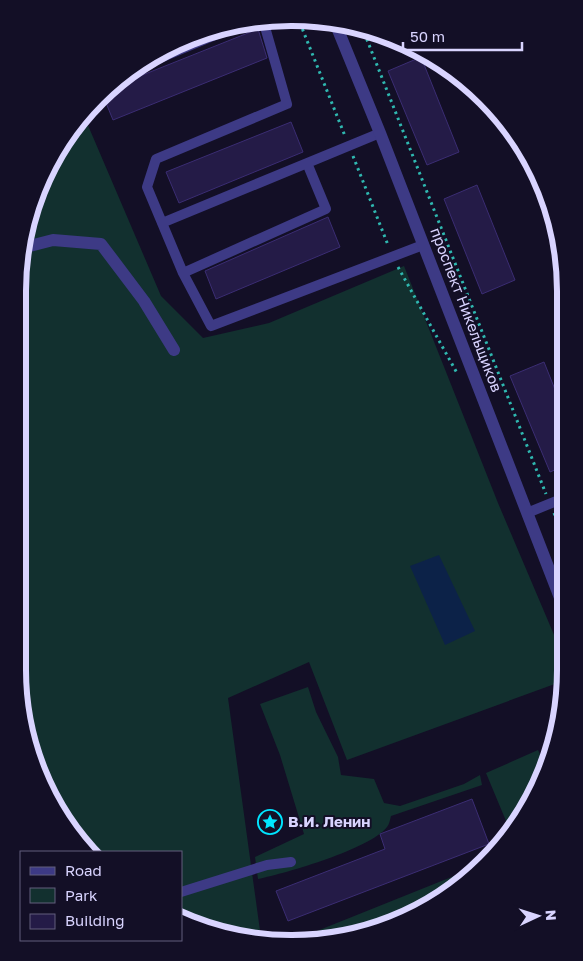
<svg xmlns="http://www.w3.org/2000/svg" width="583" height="961" font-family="'Golos Text',sans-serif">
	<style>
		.green { fill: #12302f }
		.water { fill: #0c2248 }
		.building { fill: #241b47; stroke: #3b2d73 }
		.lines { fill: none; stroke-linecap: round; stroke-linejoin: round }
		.path { stroke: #2fb8b0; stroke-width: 3; stroke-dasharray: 2.5 4; stroke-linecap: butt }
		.lane { stroke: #3d3a85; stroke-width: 10 }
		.street { stroke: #3d3a85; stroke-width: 12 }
		.labels { text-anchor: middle; stroke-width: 4; stroke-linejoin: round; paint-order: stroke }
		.street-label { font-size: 15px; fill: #d9d4ff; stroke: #130f26 }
		.poi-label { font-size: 15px; font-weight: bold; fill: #d9d4ff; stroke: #130f26; text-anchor: start }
		.rim { fill: none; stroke: #d9d4ff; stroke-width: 6 }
	</style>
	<rect width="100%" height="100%" fill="#130f26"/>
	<path class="green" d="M84,116l77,180 42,42 66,-15 135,-57 94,237 65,153v25l-216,79 -38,-98 -81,36 33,240 -57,-9 -23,-11v-66h-90l-17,-16 -42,-79 -14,-88 2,-413 18,-69 36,-62z
		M308,687l8,25 22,45 3,18 33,4 10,24 16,3 64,-22 16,-9 2,10 -91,31c-1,4 -2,9 -4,11 -17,22 -100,46 -129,52l-3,-22 49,-23 -24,-79 -20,-51z
		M538,750l8,18 -1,6 -34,59 -25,-60z
		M470,873l-26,24 -65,32 -88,14h-4l167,-67z"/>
	<path class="water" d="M439,555l36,76 -30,14 -35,-79z"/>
	<path class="building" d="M258,29l9,29 -154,62 -9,-22 25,-21 1,3z
		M421,57l38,95 -32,13 -39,-94z
		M291,122l12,30 -124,51 -13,-31z
		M477,185l38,95 -33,14 -38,-95z
		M328,217l12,30 -124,52 -11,-28z
		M544,362l20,50v54l-14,6 -40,-96z
		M472,799l17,45 -201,77 -12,-30 109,-42 -5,-15z"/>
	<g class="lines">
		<path class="path" d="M300,23l45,113
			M362,27l184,467
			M353,156l35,89
			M398,267l59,106
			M554,513l10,26
			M560,621l3,9"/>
		<path class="lane" d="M263,20l24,84 -131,55 -9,28 36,86 28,53 212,-81
			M141,66l96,-40
			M162,223l218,-90
			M183,273l143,-64 -19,-46
			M527,513l37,-15
			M181,892l86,-27 24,-3"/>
		<path class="street" d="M336,25l44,108 184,475
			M22,248l31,-8 48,4 43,57 30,49"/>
	</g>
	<defs>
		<symbol id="sight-ring" viewBox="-11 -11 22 22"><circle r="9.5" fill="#130f26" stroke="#00e5ff" stroke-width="1.5"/><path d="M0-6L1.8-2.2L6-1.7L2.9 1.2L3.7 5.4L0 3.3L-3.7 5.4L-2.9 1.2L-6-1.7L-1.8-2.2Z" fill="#00e5ff"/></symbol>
	</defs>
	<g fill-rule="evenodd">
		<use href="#sight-ring" x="256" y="808" width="28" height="28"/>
	</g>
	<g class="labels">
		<g class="street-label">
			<text transform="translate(466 310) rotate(69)" y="5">проспект Никельщиков</text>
		</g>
		<g class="poi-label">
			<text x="288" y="827">В.И. Ленин</text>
		</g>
	</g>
	<path d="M0 0H583V961H0ZM291 26H292A265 265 0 0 1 557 291V670A265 265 0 0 1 292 935H291A265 265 0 0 1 26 670V291A265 265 0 0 1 291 26Z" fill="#130f26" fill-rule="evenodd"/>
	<path class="rim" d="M291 26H292A265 265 0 0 1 557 291V670A265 265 0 0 1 292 935H291A265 265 0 0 1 26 670V291A265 265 0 0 1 291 26Z"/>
	<rect x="20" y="851" width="162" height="90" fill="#130f26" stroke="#625e7d"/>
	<rect x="30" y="867" width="25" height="8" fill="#3d3a85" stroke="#625e7d"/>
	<text x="65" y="876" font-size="15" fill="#d9d4ff">Road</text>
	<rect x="30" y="888" width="25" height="15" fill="#12302f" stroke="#625e7d"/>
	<text x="65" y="901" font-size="15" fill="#d9d4ff">Park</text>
	<rect x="30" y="914" width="25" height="15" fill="#241b47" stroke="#625e7d"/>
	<text x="65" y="926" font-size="15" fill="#d9d4ff">Building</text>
	<g transform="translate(538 916) rotate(86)" stroke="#130f26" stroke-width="4" paint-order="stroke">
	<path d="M0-4L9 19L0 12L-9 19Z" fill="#d9d4ff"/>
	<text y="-8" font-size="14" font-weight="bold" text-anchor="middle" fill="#d9d4ff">N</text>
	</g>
	<path d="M403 42v8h119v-8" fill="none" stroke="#d9d4ff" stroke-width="2.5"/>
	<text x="410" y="42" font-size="15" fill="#d9d4ff" stroke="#130f26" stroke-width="4" paint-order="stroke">50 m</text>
</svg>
